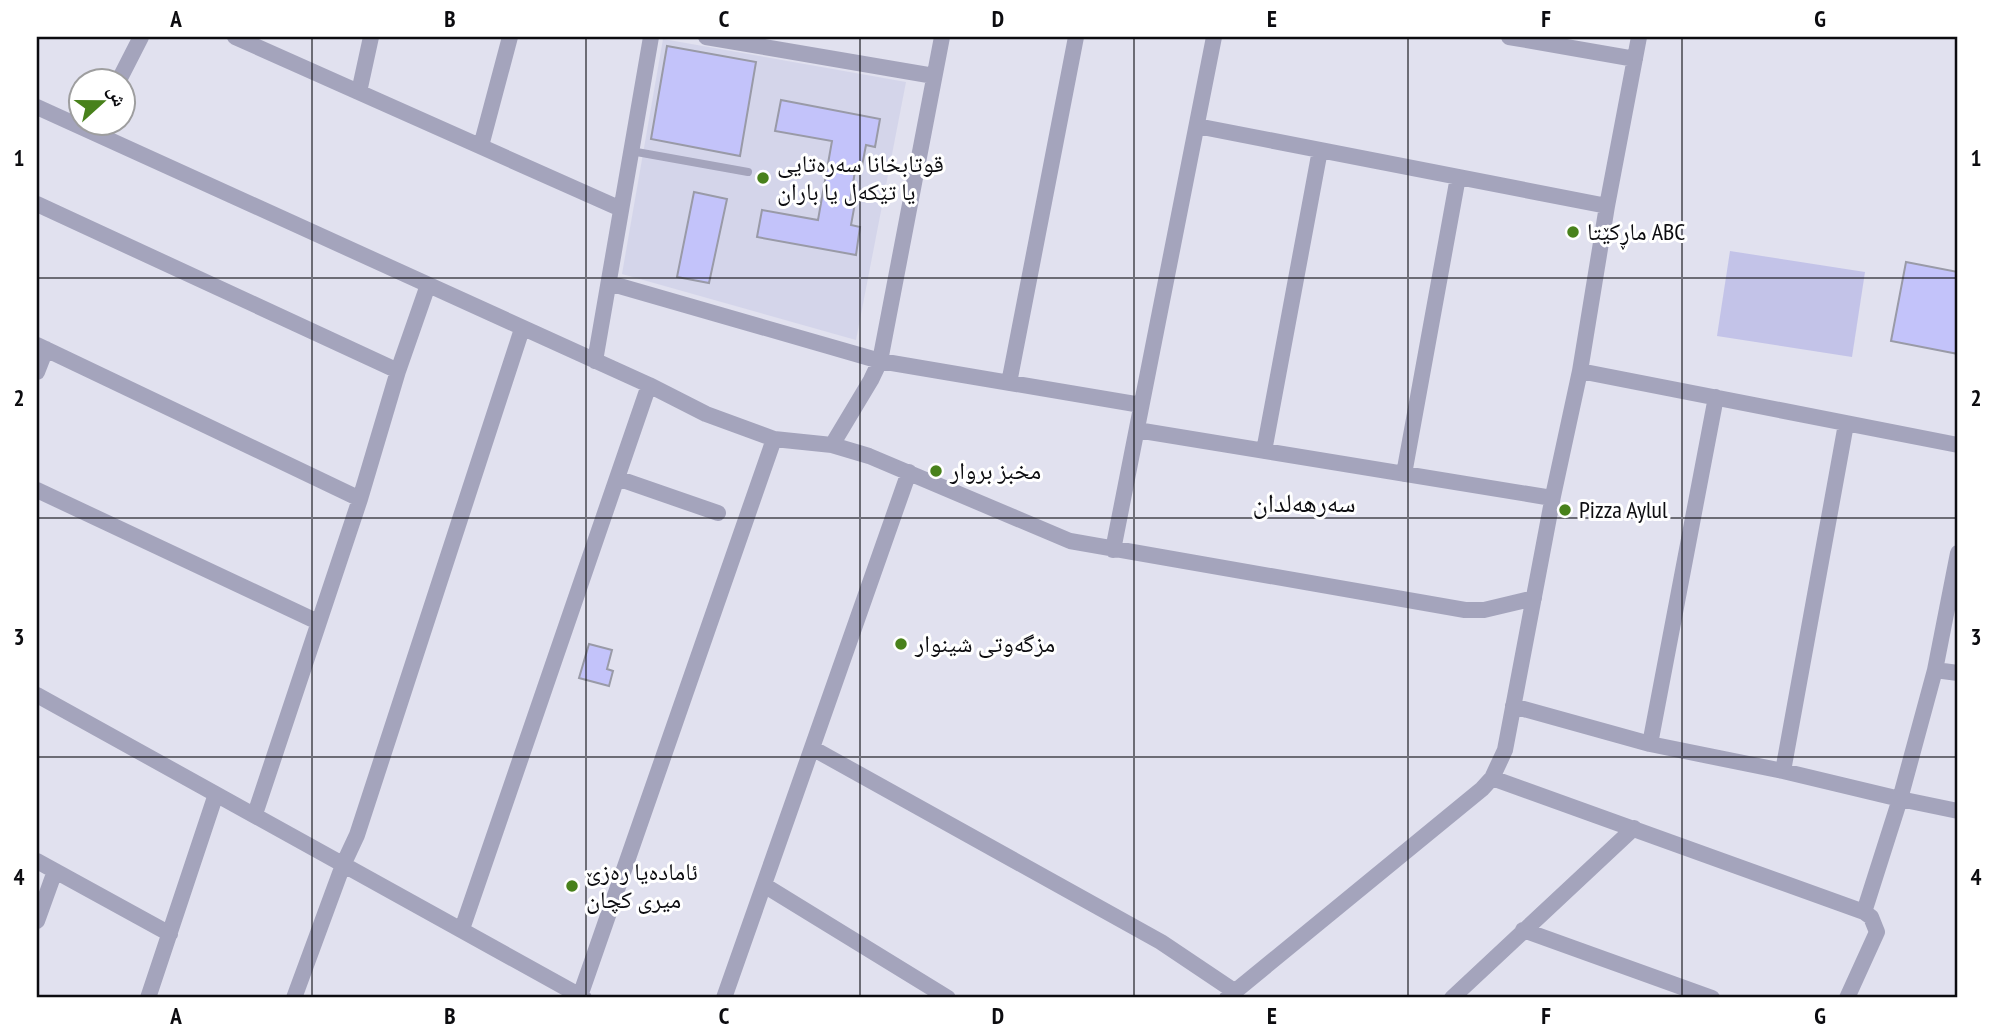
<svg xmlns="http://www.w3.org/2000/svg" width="1995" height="1035" font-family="'PT Sans Narrow','Noto Naskh Arabic',sans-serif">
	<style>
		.built { fill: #d4d5ea }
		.green { fill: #c3c3e8 }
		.building { fill: #c3c3fa; stroke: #999aa7; stroke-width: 2 }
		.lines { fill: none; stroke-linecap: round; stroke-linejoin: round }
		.lane { stroke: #a4a4bc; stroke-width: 8 }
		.street { stroke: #a4a4bc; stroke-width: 16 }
		.grid { fill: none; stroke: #0c0c10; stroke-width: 2; stroke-opacity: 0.55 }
		.poi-dot { fill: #48811b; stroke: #fff; stroke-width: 2.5 }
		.labels { text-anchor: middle; stroke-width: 6; stroke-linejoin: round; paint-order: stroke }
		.poi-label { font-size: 24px; fill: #0c0c10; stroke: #fff; text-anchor: start }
		.neighbourhood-label { font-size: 26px; fill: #0c0c10; stroke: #fff }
		.neatline { fill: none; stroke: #0c0c10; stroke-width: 2.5 }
		.grid-label { font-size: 23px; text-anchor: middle; font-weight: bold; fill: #0c0c10 }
	</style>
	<rect width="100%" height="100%" fill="#e1e1ef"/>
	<path class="built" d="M663,39l243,43 -50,258 -234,-66z"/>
	<path class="green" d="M1730,251l135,21 -13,85 -135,-21z"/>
	<path class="building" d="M667,46l89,16 -16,94 -89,-17z
		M781,100l99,19 -5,28 -9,-2 -4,21 -6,-1 -6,37 5,1 -4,22 9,2 -4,28 -99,-18 5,-27 56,10 14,-79 -57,-10z
		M694,192l33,7 -18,84 -32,-6z
		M1906,262l52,10v82l-67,-13z
		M589,644l23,6 -5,19 6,2 -4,15 -30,-8z"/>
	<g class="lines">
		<path class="lane" d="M631,151l117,21"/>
		<path class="street" d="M235,37l386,172
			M706,37l228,39
			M1509,37l126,22
			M119,80l22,-43
			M359,92l12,-55
			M37,107l612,278 57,29 68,25 58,6 37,11 201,85 395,69h19l50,-12
			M1197,126l410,80
			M481,146l29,-109
			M37,204l361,167
			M609,283l271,78 261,44
			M37,345l323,154
			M595,361l56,-324
			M1580,371l378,74
			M37,372l9,-23
			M1009,383l67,-346
			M1137,430l415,68
			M832,445l39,-65 9,-19 62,-324
			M1264,451l56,-301
			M1404,474l54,-297
			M617,478l101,35
			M37,490l281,132
			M1113,550l101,-513
			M1935,670l23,3
			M37,695l547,303
			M1513,706l137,38 133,27 117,28 58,12
			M1650,744l66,-347
			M812,748l349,194 73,49
			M1783,771l63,-347
			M1492,778l372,134 7,5 6,15 -30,66
			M255,814l105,-315 38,-128 30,-86
			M37,861l133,73
			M764,885l184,113
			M1864,912l36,-113 35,-129 23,-117
			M37,921l18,-50
			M462,929l187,-544
			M1523,930l189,68
			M580,996l194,-557
			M148,998l68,-204
			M294,998l49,-133 14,-30 165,-506
			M724,998l185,-526
			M1227,998l255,-209 10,-11 13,-28 48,-254 27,-125 27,-165 32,-169
			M1452,998l182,-170"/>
	</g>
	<path class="grid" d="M312,37v961M586,37v961M860,37v961M1134,37v961M1408,37v961M1682,37v961M37,278h1921M37,518h1921M37,757h1921"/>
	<g class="poi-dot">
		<circle cx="763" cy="178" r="7"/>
		<circle cx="1573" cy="232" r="7"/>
		<circle cx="936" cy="471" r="7"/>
		<circle cx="1565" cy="510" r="7"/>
		<circle cx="901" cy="644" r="7"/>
		<circle cx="572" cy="886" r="7"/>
	</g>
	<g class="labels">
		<g class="poi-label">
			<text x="777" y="172">قوتابخانا سەرەتایی<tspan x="777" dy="28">یا تێکەل یا باران</tspan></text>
			<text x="1587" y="240">ماڕکێتا ABC</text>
			<text x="950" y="479">مخبز بروار</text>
			<text x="1579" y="518">Pizza Aylul</text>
			<text x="915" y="652">مزگەوتی شينوار</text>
			<text x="586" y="880">ئامادەيا رەزێ<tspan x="586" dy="28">ميرى كچان</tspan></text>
		</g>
		<g class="neighbourhood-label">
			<text x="1304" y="512">سەرهەلدان</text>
		</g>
	</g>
	<rect width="1995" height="1035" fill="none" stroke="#ffffff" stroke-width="77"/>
	<g transform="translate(102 102) rotate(69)"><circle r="33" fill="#ffffff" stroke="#9e9e9f" stroke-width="2"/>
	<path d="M0-5L12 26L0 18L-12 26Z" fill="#48811b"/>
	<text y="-10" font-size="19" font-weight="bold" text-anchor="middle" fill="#0c0c10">ش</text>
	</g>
	<rect x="38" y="38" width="1918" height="958" class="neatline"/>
	<g class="grid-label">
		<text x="176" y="27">A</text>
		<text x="450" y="27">B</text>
		<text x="724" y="27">C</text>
		<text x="998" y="27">D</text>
		<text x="1272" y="27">E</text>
		<text x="1546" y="27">F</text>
		<text x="1820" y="27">G</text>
		<text x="19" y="166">1</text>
		<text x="1976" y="166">1</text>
		<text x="19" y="406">2</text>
		<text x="1976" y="406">2</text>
		<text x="19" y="645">3</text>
		<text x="1976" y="645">3</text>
		<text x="19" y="885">4</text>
		<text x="1976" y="885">4</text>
		<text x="176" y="1024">A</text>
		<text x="450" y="1024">B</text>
		<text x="724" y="1024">C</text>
		<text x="998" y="1024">D</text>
		<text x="1272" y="1024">E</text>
		<text x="1546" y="1024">F</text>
		<text x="1820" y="1024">G</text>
	</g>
</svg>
